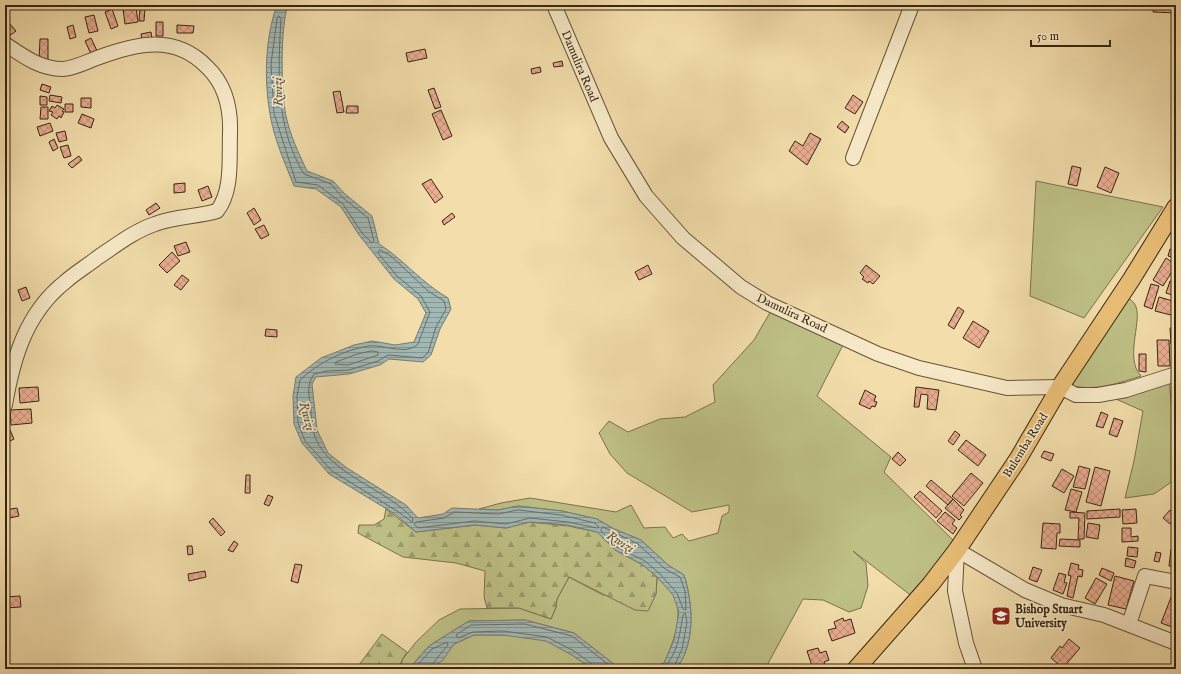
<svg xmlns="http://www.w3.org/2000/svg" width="1181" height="674" font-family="'IM FELL English',serif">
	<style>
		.green { fill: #bec086; stroke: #7b724c }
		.forest { fill: url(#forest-firs); stroke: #7b724c }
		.water { fill: url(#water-rules); stroke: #777d74 }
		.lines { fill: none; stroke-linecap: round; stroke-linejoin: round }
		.shore { stroke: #6c6e64; stroke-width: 1 }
		.building { fill: url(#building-cross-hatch); stroke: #382512 }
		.minor-casing { stroke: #665338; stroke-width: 16 }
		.major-casing { stroke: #382512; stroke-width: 19 }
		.minor { stroke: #f7e9c8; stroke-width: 14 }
		.major { stroke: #e9be76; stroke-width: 17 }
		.labels { text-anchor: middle; stroke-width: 3.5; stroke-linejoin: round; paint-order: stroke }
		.street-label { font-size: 12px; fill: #382512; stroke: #f7e9c8 }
		.poi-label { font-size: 12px; font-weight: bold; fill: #382512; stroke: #f7e9c8; text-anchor: start }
		.water-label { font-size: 13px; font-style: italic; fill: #585143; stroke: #f7e9c8 }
	</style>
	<defs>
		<pattern id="forest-firs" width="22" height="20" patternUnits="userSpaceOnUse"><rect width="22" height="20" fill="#bec086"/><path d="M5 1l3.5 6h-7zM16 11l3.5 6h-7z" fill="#9b9c6c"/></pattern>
		<pattern id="water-rules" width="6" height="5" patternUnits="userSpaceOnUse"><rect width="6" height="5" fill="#a1b8b5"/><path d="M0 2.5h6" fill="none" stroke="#849592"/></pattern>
		<pattern id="building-cross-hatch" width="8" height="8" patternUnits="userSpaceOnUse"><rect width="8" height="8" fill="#eaae92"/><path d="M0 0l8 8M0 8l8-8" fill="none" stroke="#bf8d76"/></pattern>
	</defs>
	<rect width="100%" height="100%" fill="#f2ddab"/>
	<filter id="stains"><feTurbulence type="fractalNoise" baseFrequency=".005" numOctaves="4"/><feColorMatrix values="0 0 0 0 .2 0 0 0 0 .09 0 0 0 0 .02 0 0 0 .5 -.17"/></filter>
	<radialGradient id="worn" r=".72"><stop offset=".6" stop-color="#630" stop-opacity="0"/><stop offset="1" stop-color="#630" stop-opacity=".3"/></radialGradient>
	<path class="green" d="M1036,181l127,26 -79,111 -54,-22z
		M1121,294c4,2 10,5 13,9 11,14 -11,54 7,73 -28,9 -48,16 -77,8z
		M772,309l73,32 -28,55 74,61 -7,15 71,70 -42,55 -60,-46 13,12 2,23 -7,22 -12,4 -26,-12 -20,-1 -38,70h-89c20,-26 17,-65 8,-94l-16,-10 -27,-25 -27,-11 -17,-10 -35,-8 -44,-5 -20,4 -19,-1 22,-6 29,-5 86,14 15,-7 13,23 21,-1 8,11 9,-4 7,7 29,-8 4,-17 7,-4v-7l-37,7 -65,-39 -17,-19 -11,-21 10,-12 19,11 32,-13 25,-2 30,-15 -2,-17 41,-45z
		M1169,379l3,32 4,18v43l-6,11 -16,11 -29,4 9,-37 9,-50 -34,-15z
		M569,577l34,18 53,-1 1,-17c6,6 13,12 17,19 10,22 -1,46 -10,67l-14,6h-30l-46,-36 -49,-13 -56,1 -40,25 -20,23h-8l1,-9 14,-18 23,-22 21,-11 59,-1 32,11 5,-12 1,-8z
		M474,635c19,0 56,-1 73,6 16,7 31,18 45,28h-160l22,-25z"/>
	<path class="forest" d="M386,509l30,23 59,-7 31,3 24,-6 38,4 29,6 18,18 28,15 14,12 -1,17 -8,17 -13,-1 -66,-33 -12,22 -1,8 -5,12 -32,-11h-32l-3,-11 1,-26 -29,-8 -53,-6 -45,-24 1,-8h15l10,-6z
		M382,634l25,18 -5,8 -1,9h-45z"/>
	<path class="water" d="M277,5h11c-8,23 -7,87 -2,111 4,19 13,38 21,55l26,10 12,13 27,22 7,28c25,16 43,39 69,54l3,11 -11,20 -9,26 -8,7 -34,-3 -9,6 -31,9 -33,3 -4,7 5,46 11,23 19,15 59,37 12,13 25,-4 9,-6 46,2 20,-4 44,5 35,8 17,10 27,11 27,25 16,10c9,29 12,68 -8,94h-26l14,-6 10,-23 5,-28 -6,-17 -16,-18 -14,-12 -28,-15 -18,-18 -29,-7 -38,-3 -24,6 -31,-3 -59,7 -21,-18 -66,-40 -27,-31 -8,-19 -1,-28 3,-19 25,-19 33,-13 18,-4 23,4 19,-3 12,-29 -8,-14 -24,-20 -35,-44 -18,-28 -25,-18 -22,-3c-9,-23 -20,-47 -24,-72 -6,-35 -5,-76 7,-109z
		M525,620l49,13 46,36h-28l-20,-14 -26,-14 -43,-6h-29l-20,9 -11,16 -11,9h-23l20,-23 40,-25z"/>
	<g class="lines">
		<path class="shore" d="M279,16l2,2c-3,53 -6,109 23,156l27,10 11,13 26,21 6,23 -2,2 -10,-10 -19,-29 -25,-19 -22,-3 -22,-69 -3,-49 6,-45z
			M380,250l11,6 37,35 16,10 2,8 -10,18 -8,26 -6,5 -34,-3 -10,6 -29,9 -22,1 -13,3c-8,11 -5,22 -3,35 0,7 0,15 2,21 9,43 74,58 100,89l-1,3 -15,-11 -65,-40 -27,-30 -7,-18 -1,-27 3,-16c19,-18 44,-30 69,-34 14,-2 37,10 49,-2l12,-32 -9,-16 -24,-20 -19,-23z
			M372,351l6,1v3l-30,10 -13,-1 1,-2 21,-8z
			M518,510l43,5 34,8 4,4 -2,1 -29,-6 -38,-4 -24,6 -32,-3 -56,7 -4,-4 2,-2 28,-4 10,-6 44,2z
			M603,527l35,17 27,25 15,8 5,14 1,19 -3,-1 -6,-16 -17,-19 -15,-13 -28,-14 -16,-16z
			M414,669l18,-20 15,-7 1,3c-3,3 -18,21 -18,24
			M593,669l-1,-5 -18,-13 -27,-14 -44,-6 -30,1 -15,6 -2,-3 15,-10 54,-1 47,12 42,33
			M660,669c17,-8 20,-37 23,-54l2,-2 2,9 -5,27 -9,20"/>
	</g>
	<path class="building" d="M1153,5h23v8l-23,-1z
		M136,7l2,15 -13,2 -2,-15z
		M140,8h5l-1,13h-5z
		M112,9l6,17 -7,3 -6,-17z
		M94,15l4,16 -9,2 -4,-16z
		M156,22h7v14h-7z
		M10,24l6,7 -11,8v-12z
		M73,25l3,12 -6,2 -3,-12z
		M177,25l17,1 -1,7h-16z
		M151,32l1,7 -10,1 -1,-6z
		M91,38l7,15 -6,3 -7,-15z
		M40,39h8v21h-9z
		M425,49l2,9 -19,4 -2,-9z
		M562,61l1,5 -9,1 -1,-4z
		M540,67l1,5 -9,2 -1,-5z
		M42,84l9,3 -2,6 -9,-3z
		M434,88l7,19 -6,2 -7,-19z
		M340,91l4,21 -7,1 -4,-21z
		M50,95l12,2 -1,6 -12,-2z
		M853,95l10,7 -8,12 -10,-6z
		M40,96l7,1v8h-7z
		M81,98h10v10l-10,-1z
		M65,104h8v8h-8z
		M57,105l7,4 -2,2 2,1 -3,6 -2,-2 -2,3 -6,-4 2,-3 -4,-1 3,-5 3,2z
		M347,106h11v7h-12z
		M41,107h7v12h-8z
		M441,110l11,26 -9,4 -11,-26z
		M82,114l12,5 -3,9 -13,-5z
		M842,121l7,6 -4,6 -8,-6z
		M50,123l3,8 -13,5 -3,-9z
		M65,131l2,9 -8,2 -3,-9z
		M810,133l11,6 -14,26 -18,-14 6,-10 8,5z
		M54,139l4,9 -5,3 -4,-9z
		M68,145l3,11 -7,2 -4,-11z
		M79,156l3,4 -10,8 -4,-4z
		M1072,166l9,2 -4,18 -9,-2z
		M1105,167l14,6 -8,20 -14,-6z
		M431,179l12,18 -8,6 -13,-19z
		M185,183v9l-11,1v-9z
		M208,186l4,11 -10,4 -4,-11z
		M156,203l4,5 -11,7 -3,-5z
		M254,208l7,12 -7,5 -7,-12z
		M452,213l3,4 -11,8 -2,-4z
		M264,225l5,10 -8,4 -6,-10z
		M186,242l4,10 -12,4 -4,-10z
		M1170,249l6,1v8l-8,-2z
		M172,252l8,9 -13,12 -8,-8z
		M1166,258l10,7 -13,21 -10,-6z
		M648,265l4,9 -13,6 -4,-8z
		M866,265l14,11 -7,8 -4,-3 -1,2 -6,-4 2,-2 -4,-4z
		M182,275l7,5 -8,10 -7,-5z
		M1170,281l6,2v13l-10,-3z
		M1151,284l8,2 -7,23 -8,-3z
		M26,287l4,11 -8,3 -4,-11z
		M1159,297l17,5 -1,14 -20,-5z
		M958,307l6,4 -10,18 -6,-4z
		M973,321l16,10 -10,17 -16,-10z
		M1176,327v17h-5l-1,-16z
		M266,329l11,1v7l-12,-1z
		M1157,340h12l1,26h-12z
		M1139,354h7v18l-7,-1z
		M38,387l1,14 -19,2 -1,-15z
		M916,387l23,3 -3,20 -9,-1 1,-14 -7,-1 -2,13h-5z
		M865,390l11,6 -2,5 3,1 -2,5 -3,-1 -2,3 -11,-5z
		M31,409l1,14 -21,2 -1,-15z
		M1101,412l7,3 -5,13 -7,-2z
		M1114,418l9,3 -6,16 -8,-3z
		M10,430l4,9 -6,3 -3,-10z
		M955,431l5,4 -7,10 -5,-4z
		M966,440l20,15 -8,11 -20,-16z
		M1044,451l10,3 -3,7 -10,-4z
		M898,452l8,8 -6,6 -8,-7z
		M1079,466l11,3 -5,20 -12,-2z
		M1095,467l15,4 -9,35 -15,-4z
		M1062,469l12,7 -10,17 -12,-7z
		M971,473l12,10 -19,23 -12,-10z
		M246,475h4v18h-5z
		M931,480l22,19 -5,6 -22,-19z
		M1071,489l11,3 -6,20 -11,-2z
		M920,491l22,20 -6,7 -22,-21z
		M268,495l5,2 -4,9 -5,-2z
		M953,499l11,11 -4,5 2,2 -3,3 -14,-12z
		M17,508l2,8 -14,3v-9z
		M1120,509v8l-33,2v-8z
		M1136,509l1,14 -14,1 -1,-14z
		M1170,510l6,7 -6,7 -7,-6z
		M945,512l10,8 -3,4 5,4 -4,6 -16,-13z
		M1070,512l15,1 -1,26h-6l1,-21h-9z
		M213,518l12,14 -4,4 -12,-14z
		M1043,523l17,1v9h-3l-1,16 -15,-1z
		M1088,523l12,2 -2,14 -12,-2z
		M1122,528h9v9l7,-1v5l-16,1z
		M1060,539l20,1v7l-21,-1z
		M234,541l4,3 -5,8 -5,-2z
		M187,546h5l1,8 -5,1z
		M1128,547l10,1 -1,9 -10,-1z
		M1171,549h5v18l-7,-1z
		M1156,552l5,1 -2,9 -5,-1z
		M1126,558l10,3 -2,7 -9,-2z
		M1071,563l8,2 -1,4 5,1 -1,7 -4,-1 -5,22 -6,-2 4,-20 -3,-1z
		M295,564l7,1 -4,18 -7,-2z
		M1033,567l9,3 -5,12 -8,-3z
		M1102,568l12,5 -3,8 -12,-6z
		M205,571l1,6 -17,4 -1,-7z
		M1059,573l7,2 -2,7 3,1 -4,11 -10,-4z
		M1115,576l19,5 -8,28 -18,-4z
		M1096,578l11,6 -12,20 -10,-6z
		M1175,587l1,30 -4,10 -11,-4z
		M20,596l1,11 -16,1v-11z
		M843,618l1,3 7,-2 4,14 -23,8 -4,-11 8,-2 -2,-6z
		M1069,639l11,9 -17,20 -12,-10 9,-12 2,2z
		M818,648l2,5 6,-2 3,9 -5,2 1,2 -8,3 -1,-2 -4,1 -5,-15z"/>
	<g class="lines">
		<defs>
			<path id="minor" d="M554,5l57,133 35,58 37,42 58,49 26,16 111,51 41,14 88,20 53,-1 16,8h22l28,-5 50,-16
				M5,44c18,12 35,25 58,25 12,-1 23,-7 34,-11 40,-15 78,-24 110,9 19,18 24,42 23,67 -1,24 3,57 -13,77 -20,6 -42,5 -62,13 -21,7 -40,22 -58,34 -10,8 -22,15 -32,24 -39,31 -52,76 -60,123
				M853,158l59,-153
				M1129,624l16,-48 31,6
				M975,669l-9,-26 -11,-52 2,-41 68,40 36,15 43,10 72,28"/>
			<path id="major" d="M856,669l75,-85 26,-34 61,-91 42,-72 71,-107 45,-73"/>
		</defs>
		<use href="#minor" class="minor-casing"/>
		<use href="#major" class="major-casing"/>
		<use href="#minor" class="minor"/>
		<use href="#major" class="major"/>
	</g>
	<defs>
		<symbol id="university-square" viewBox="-11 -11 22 22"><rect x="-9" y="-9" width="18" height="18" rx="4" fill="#8f2418" stroke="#f7e9c8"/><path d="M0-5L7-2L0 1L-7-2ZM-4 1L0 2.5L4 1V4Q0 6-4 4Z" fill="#fff"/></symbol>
	</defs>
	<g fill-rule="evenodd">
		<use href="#university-square" x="990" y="605" width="22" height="22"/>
	</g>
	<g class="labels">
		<g class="street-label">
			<text transform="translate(580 66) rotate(67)" y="4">Damulira Road</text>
			<text transform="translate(792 313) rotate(25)" y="4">Damulira Road</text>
			<text transform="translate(1025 445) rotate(-58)" y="4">Bulemba Road</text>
		</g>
		<g class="poi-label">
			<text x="1015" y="613">Bishop Stuart<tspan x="1015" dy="14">University</tspan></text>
		</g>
		<g class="water-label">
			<text transform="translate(277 92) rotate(-92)" y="5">Rwizi</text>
			<text transform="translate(308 416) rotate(75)" y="5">Rwizi</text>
			<text transform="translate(621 541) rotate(32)" y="5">Rwizi</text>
		</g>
	</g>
	<rect width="1181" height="674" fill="none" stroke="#f2ddab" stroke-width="20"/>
	<rect x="6" y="6" width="1169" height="662" fill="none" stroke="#382512" stroke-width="2"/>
	<rect x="10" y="10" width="1161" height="654" fill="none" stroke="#382512"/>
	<path d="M1031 40v6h79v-6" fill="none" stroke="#382512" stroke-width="2"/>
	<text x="1037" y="40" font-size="12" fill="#382512" stroke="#f7e9c8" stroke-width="3" paint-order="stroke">50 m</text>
	<rect width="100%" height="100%" filter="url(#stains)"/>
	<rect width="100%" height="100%" fill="url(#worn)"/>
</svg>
